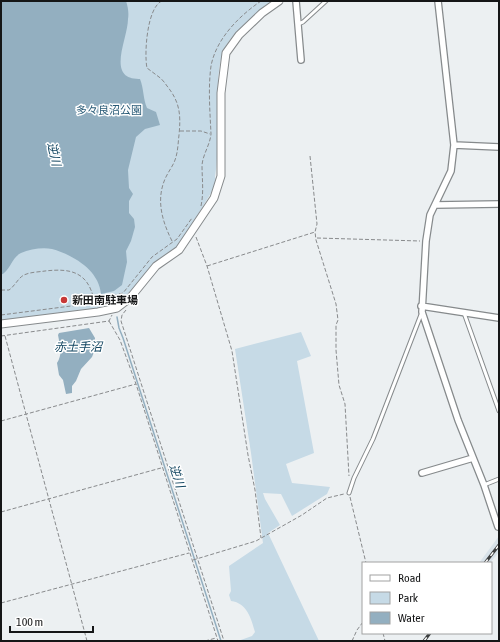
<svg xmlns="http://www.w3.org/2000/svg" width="500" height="642" font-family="'Asap Condensed','Noto Sans JP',sans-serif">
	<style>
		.built { fill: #d8e2e9 }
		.green { fill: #c6dae6 }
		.water { fill: #93afc0 }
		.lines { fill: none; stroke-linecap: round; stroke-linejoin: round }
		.stream { stroke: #93afc0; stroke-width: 1.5 }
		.service-casing { stroke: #868a8c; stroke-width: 5 }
		.minor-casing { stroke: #868a8c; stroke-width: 8 }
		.tertiary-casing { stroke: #868a8c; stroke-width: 9 }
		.path { stroke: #888a8c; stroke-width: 1; stroke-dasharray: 4 2; stroke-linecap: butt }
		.service { stroke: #fff; stroke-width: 3 }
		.minor { stroke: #fff; stroke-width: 5.5 }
		.tertiary { stroke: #fff; stroke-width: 7 }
		.rail-casing { stroke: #3d3f40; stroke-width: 3 }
		.rail { stroke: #fff; stroke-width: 1.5; stroke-dasharray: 4.5; stroke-linecap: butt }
		.poi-dot { fill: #c73837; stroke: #fff; stroke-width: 1.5 }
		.labels { text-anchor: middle; stroke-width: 3; stroke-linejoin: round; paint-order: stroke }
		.park-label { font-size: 11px; fill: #295b77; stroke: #fff }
		.poi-label { font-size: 11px; font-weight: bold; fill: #151617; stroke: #fff; text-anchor: start }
		.water-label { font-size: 12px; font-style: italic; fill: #124661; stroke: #fff }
	</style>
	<rect width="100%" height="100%" fill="#ecf0f2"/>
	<path class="built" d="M499,536v16l-9,11h-11z"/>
	<path class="green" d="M1,1h273c-16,13 -36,26 -47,43 -7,11 -8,26 -9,38 -2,31 2,64 -3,95l1,2 -2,9 -34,56 -7,7 -14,8 -34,40 -7,5 -20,5 -97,13z
		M301,332l10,24 -14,5 17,92 -28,11 6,19 38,4 -3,7 -35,22 -11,-22 -18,-1 2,6 15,26 -12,8 51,108h-81l14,-5 3,-4c-4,-14 -8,-29 -24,-31l-2,-6 2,-4 -2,-25 34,-23 -12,-90 -16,-104z"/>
	<path class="water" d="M1,1h125c2,6 3,12 2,18 0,20 -23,61 12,60 4,10 3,20 7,29l9,4 4,13 -15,4 -9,8 -8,33 1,18 4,6 -4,7v12l5,6 1,8 -4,14 -5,10 1,11 -5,23 -8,6 -13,3c-2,-24 -28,-39 -49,-45 -9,-2 -22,0 -31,4 -9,4 -11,18 -20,22z
		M89,328l6,10 -1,14 -2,5 -11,12 -5,12 -4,5v7l-6,1 -3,-14 -4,-5 -2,-12c6,-10 3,-17 1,-28l1,-2z"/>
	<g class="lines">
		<path class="stream" d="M117,317l2,11 4,10 98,303"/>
		<defs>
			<path id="service" d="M298,24l5,-2 23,-21
				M464,313l35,98
				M484,485l15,-6
				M349,493l5,-15 19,-39 49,-127"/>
			<path id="minor" d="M296,1l5,59
				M438,1l16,144 -3,26 -21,44 -4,26 -4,71 36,108 26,65 14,42
				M454,145l45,2
				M435,205l64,-1
				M421,306l78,12
				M422,473l51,-15"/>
			<path id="tertiary" d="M1,324l97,-12 19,-4 13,-10 26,-32 23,-16 35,-52 7,-22v-83l5,-40 13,-18 23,-22 17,-12"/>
		</defs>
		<use href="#service" class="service-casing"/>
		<use href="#minor" class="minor-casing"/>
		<use href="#tertiary" class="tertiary-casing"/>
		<path class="path" d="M162,1c-15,6 -18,53 -15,67 4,3 8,6 12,9 3,2 6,6 8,9 13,16 14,29 12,49 -1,8 -1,17 -4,25 -2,6 -7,12 -10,19 -9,21 -3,42 7,62
			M180,131h21l9,3
			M310,156l7,68 -2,8 1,8 20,64 2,16 -2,5v25l3,35 6,19 4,72
			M201,206c3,-14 1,-27 1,-41 1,-11 8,-20 9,-31 -1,-22 -3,-46 0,-68 5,-27 28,-50 50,-65
			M196,237l11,29 25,85 16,104 7,35 6,48
			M317,238l103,3
			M207,266l108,-34
			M1,290h8c6,-4 9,-12 15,-15 6,-3 15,-3 21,-4 26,-3 43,1 49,29
			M126,310l-4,5 -1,6 103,320
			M1,315l78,-10 44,-12 29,-36 25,-18 15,-21
			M109,321l11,19 16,44 82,257
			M1,336l108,-15 3,-6
			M5,336l82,305
			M1,421l135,-37
			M350,497l16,66
			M1,512l160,-44
			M193,560l63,-19 46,-26 25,-17 17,-4
			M1,603l188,-50
			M383,633l2,8
			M205,641l11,-3
			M352,641l5,-11 6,-8"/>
		<use href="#service" class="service"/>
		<use href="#minor" class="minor"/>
		<use href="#tertiary" class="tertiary"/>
		<defs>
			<path id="rail" d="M485,563l14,-18
				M424,641l6,-8"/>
		</defs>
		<use href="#rail" class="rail-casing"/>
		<use href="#rail" class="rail"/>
	</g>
	<circle class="poi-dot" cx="64" cy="300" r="4"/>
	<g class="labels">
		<g class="park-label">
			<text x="109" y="114">多々良沼公園</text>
		</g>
		<g class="poi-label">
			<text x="72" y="304">新田南駐車場</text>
		</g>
		<g class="water-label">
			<text transform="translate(54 154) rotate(77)" y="4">逆川</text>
			<text x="78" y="351">赤土手沼</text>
			<text transform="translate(177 476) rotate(72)" y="4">逆川</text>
		</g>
	</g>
	<rect width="500" height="642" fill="none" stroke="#151617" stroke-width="4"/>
	<rect x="362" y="562" width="130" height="72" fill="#ffffff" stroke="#a1a2a2"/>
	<rect x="370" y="575" width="20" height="6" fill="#ffffff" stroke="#a1a2a2"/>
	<text x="398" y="582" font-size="12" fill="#151617">Road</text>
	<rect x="370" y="592" width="20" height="12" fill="#c6dae6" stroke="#a1a2a2"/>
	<text x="398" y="602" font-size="12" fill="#151617">Park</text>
	<rect x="370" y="612" width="20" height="12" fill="#93afc0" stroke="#a1a2a2"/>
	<text x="398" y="622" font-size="12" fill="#151617">Water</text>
	<path d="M10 626v6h83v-6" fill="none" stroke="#151617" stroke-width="2"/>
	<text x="16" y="626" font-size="12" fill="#151617" stroke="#ffffff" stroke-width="3" paint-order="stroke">100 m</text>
</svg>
